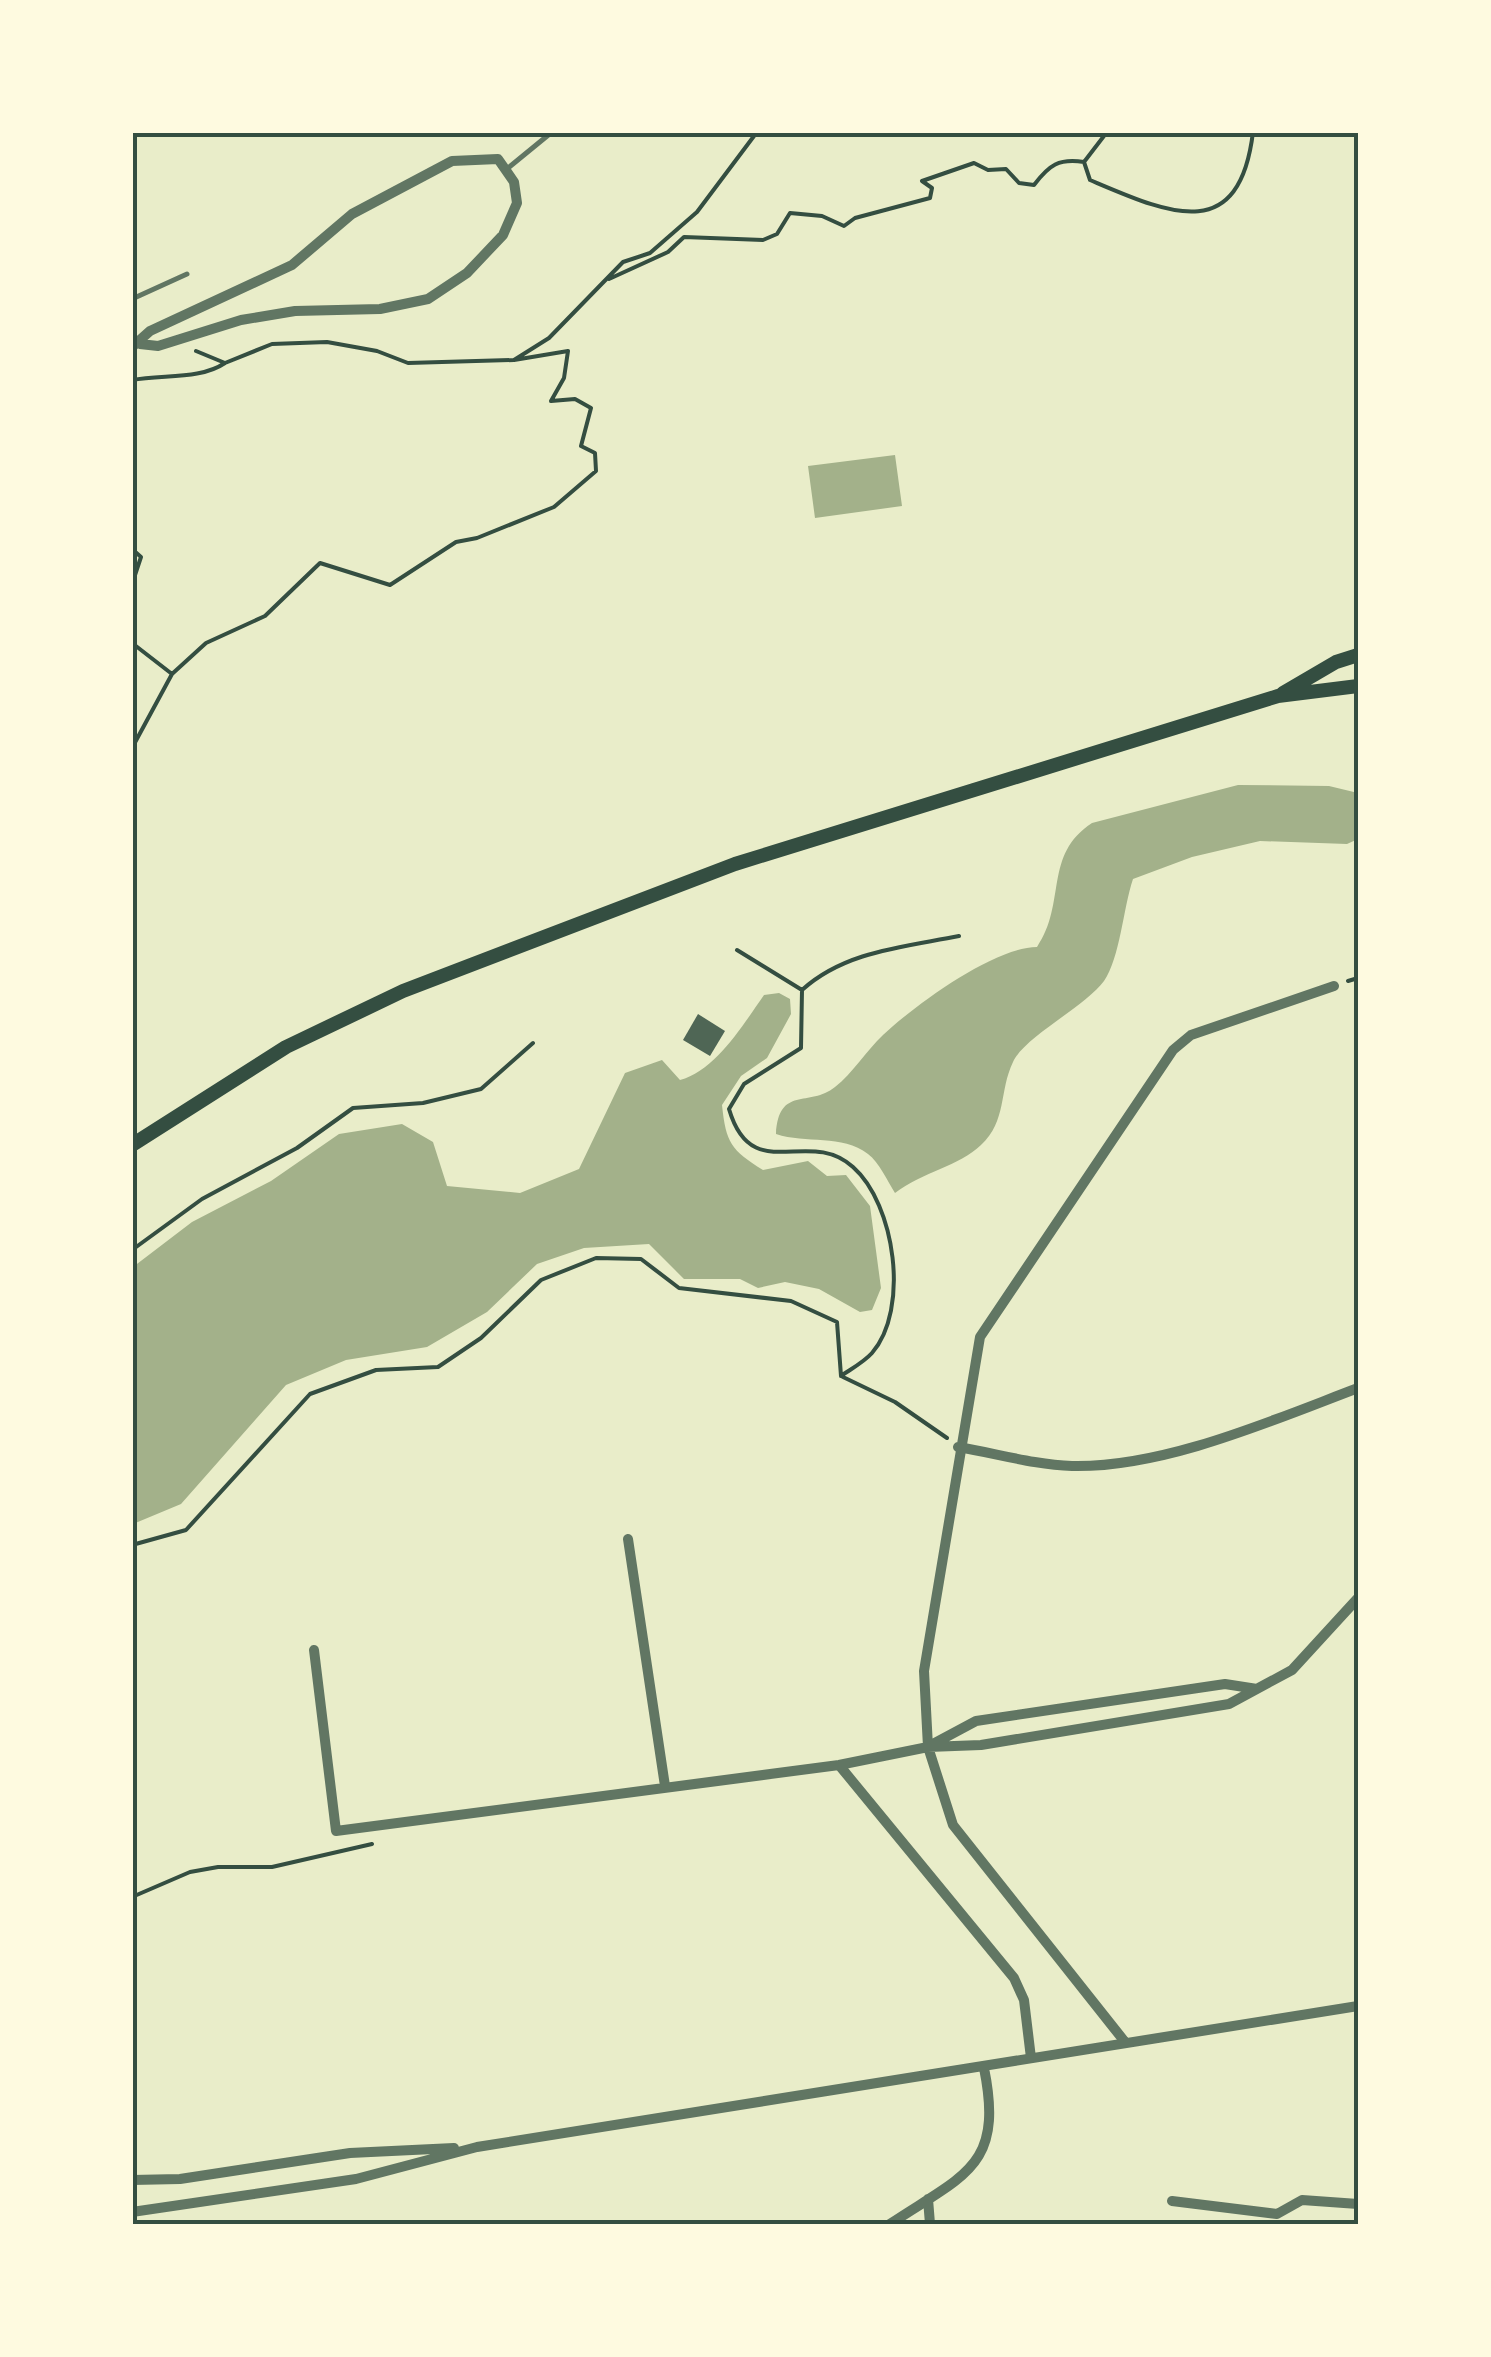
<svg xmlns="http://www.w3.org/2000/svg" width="1491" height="2357" font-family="'Noto Sans',sans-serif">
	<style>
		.water { fill: #a3b18a }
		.building { fill: #4f6655 }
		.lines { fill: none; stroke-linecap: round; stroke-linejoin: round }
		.path { stroke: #344e41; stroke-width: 4 }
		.service { stroke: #617663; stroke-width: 5 }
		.minor { stroke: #617663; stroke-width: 10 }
		.secondary { stroke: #344e41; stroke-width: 14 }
		.neatline { fill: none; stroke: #344e41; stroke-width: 4 }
	</style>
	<rect width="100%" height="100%" fill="#e9edc9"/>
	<path class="water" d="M895,455l7,51 -87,12 -7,-52z
		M1238,785l91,1 29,7v46l-11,5 -87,-3 -68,16 -59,22c-10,30 -13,79 -29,102 -18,25 -80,56 -91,81 -14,29 -6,59 -32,83 -22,21 -58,27 -86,48 -7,-11 -16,-31 -27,-39 -26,-20 -62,-10 -92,-20 3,-49 33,-26 59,-47 18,-14 31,-36 48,-52 32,-30 111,-88 154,-88 30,-44 6,-92 55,-124z
		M779,993l11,6 1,15 -24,44 -26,18 -19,29c4,38 9,45 41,65l45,-9 19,15 19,-1 24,31 11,82 -9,22 -12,2 -41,-23 -34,-7 -27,6 -18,-9h-56l-35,-35 -65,4 -47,16 -50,48 -60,35 -81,13 -60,25 -105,119 -48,20v-257l59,-45 79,-41 68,-47 63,-10 31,18 14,44 73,7 59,-24 46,-96 37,-13 18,20c35,-9 63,-55 84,-85z"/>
	<path class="building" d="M698,1014l27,17 -15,25 -27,-16z"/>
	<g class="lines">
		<path class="path" d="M1107,132l-23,30 6,18c78,33 149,67 163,-48
			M609,279l59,-27 16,-15 79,3 14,-6 13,-21 32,3 22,10 11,-8 75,-20 2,-10 -10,-7 52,-18 14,7 18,-1 13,14 15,2c15,-20 25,-27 50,-23
			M196,351l29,12 47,-19 55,-2 50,9 31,12 106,-3 35,-22 74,-76 27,-9 47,-41 60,-80
			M132,380c31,-6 68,0 93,-17
			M132,549l9,8 -9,27
			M132,643l40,31 34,-31 59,-27 55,-53 70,22 66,-43 21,-4 77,-31 42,-36 -1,-18 -14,-7 10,-38 -16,-9 -24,2 13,-23 4,-27 -54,9
			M132,748l40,-74
			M737,950l65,40c43,-39 102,-43 157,-54
			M1348,981l10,-3
			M132,1250l70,-51 95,-51 56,-40 70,-5 58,-14 52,-46
			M843,1377l52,25 52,36
			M132,1545l54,-15 124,-136 66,-24 62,-3 43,-29 60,-58 55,-22 45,1 38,29 112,13 46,21 4,54c10,-7 23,-14 31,-23 38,-44 23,-149 -19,-186 -45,-41 -101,20 -124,-58l15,-25 57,-36 1,-58
			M132,1897l58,-25 28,-5h54l100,-23"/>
		<path class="service" d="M508,168l44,-36
			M132,299l55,-25"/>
		<path class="minor" d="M132,347l18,-16 142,-66 60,-51 100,-53 46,-2 16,23 3,21 -14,32 -36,38 -39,26 -48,10 -85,2 -54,9 -83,26 -18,-2
			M958,1447c37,6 77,18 114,19 92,2 201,-46 286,-78
			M628,1539l37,247
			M314,1650l22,181 503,-66 89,-18 53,-2 248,-41 63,-34 66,-72
			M933,1744l43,-23 249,-37 32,5
			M839,1765l175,213 10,22 7,58
			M1125,2042l-172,-217 -25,-78 -4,-76 56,-334 193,-287 18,-15 143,-49
			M132,2180l48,-1 170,-26 104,-5
			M928,2199l2,25
			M1172,2201l105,13 25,-14 56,4
			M132,2212l224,-33 121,-32 881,-141
			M890,2224c75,-50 114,-57 94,-156"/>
		<path class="secondary" d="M1283,693l53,-31 22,-7
			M132,1145l154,-98 117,-56 332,-127 543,-168 80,-10"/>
	</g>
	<rect width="1491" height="2357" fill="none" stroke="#fefae0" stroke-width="270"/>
	<rect x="135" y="135" width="1221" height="2087" class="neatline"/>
</svg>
